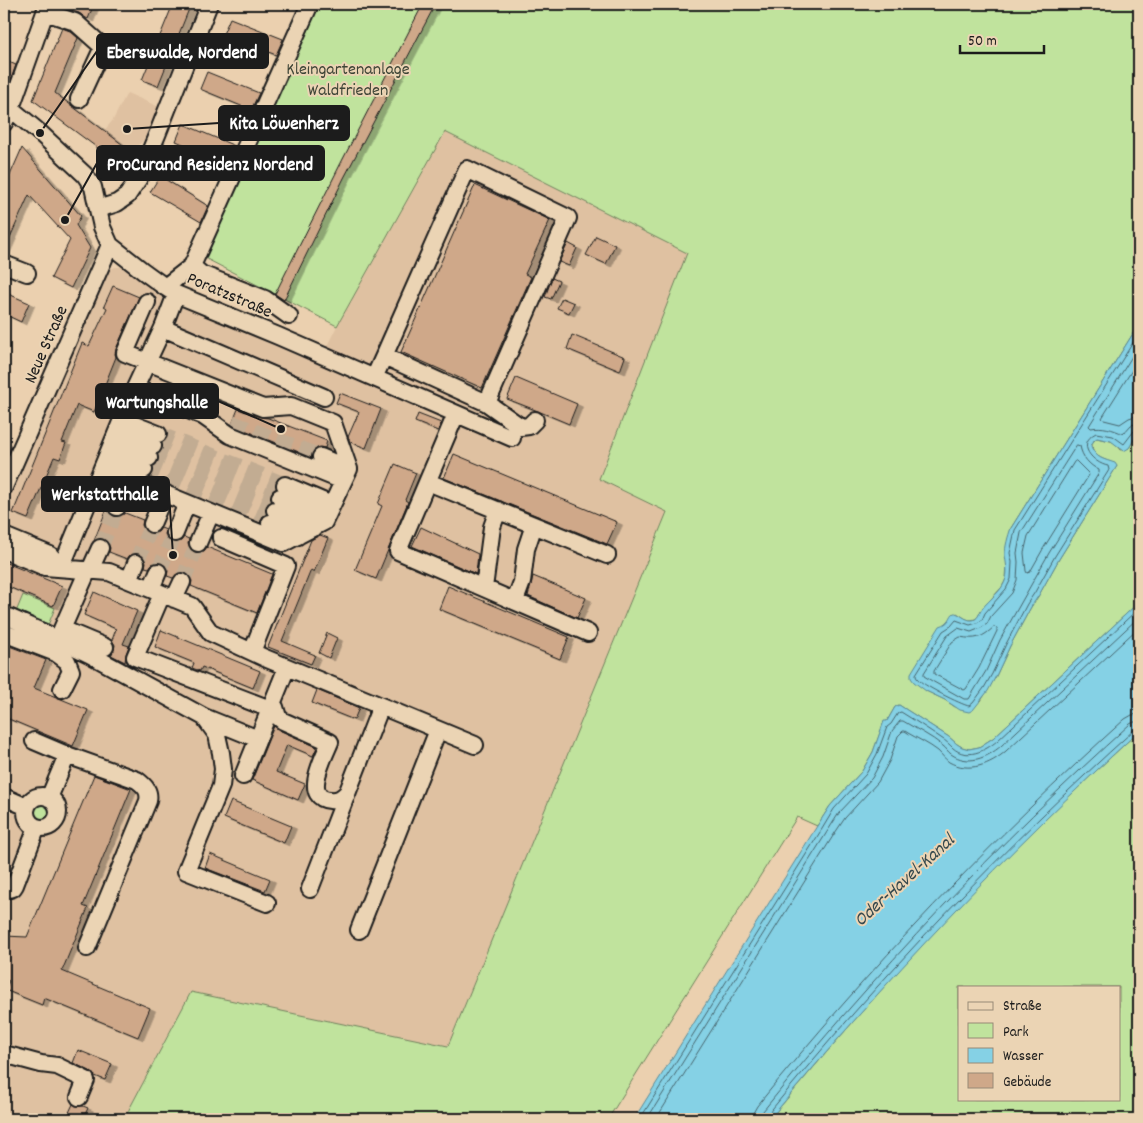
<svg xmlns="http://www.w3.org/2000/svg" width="1143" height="1123" font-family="Dekko,sans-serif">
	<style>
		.built { fill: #dfc1a1 }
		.green { fill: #c0e39d; stroke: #6e805c; fill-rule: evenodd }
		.water { fill: #85d1e5; stroke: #5b8995 }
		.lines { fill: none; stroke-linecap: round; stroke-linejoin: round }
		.shore { stroke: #46646c; stroke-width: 1 }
		.building { fill: #cfa889; stroke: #1c1c1c; filter: url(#shadow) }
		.minor-tunnel { stroke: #c2ac92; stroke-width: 16; stroke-dasharray: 16 8; stroke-linecap: butt }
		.minor-casing { stroke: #1c1c1c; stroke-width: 20 }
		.minor { stroke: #ebd4b4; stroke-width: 16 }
		.labels { text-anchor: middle; stroke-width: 4; stroke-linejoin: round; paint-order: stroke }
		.park-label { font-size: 18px; fill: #3d4436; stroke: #ebd4b4 }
		.street-label { font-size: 18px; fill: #1c1c1c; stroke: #ebd4b4 }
		.water-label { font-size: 19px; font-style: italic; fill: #36494e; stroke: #ebd4b4 }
		.leader { fill: none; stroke: #1c1c1c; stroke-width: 2 }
		.callout-dot { fill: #1c1c1c; stroke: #ebd4b4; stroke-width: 2 }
		.callout { fill: #1c1c1c; stroke: #1c1c1c; stroke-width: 2 }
		.callout-label { font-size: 19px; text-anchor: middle; font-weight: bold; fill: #fff }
	</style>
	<defs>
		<filter id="shadow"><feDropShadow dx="5.5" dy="3" stdDeviation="0" flood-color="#0004"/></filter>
	</defs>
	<rect width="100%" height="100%" fill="#ebd0af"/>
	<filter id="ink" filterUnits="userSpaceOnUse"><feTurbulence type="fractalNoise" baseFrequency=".02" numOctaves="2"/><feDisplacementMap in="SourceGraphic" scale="10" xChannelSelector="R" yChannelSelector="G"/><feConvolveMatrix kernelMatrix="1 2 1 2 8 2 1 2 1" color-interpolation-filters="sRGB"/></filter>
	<g filter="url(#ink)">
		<path class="built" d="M127,93l32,14 -16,34 -12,10 -6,8 -27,-21 15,-18z
			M445,132l242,121 -88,226 68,32 -219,535 -257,-53 -67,126h-120v-614l105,-236 7,-2h9l55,37 139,58 18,-36z"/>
		<path class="green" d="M309,4h830v320l-128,204 -6,26 2,8 -1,17 -4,8 -21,23 -3,7 -3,2 -4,1 -5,-1 -9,-6 -13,12 -18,66 19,9 10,7 26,-6 15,-25 14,-30 21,-39 8,-12 20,-36 58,-93c-10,-8 -25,-6 -25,-23l5,-5c12,4 15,0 24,12l8,-2 10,-17v171l-146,136 -14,9 -10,2 -7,-2 -5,-3 -8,-7 -50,-32 -4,2 -8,14 -3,1 -11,30 -11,19 -32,35 -13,20 -20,-9 -189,302h-484l67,-127 257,54 219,-534 -68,-33 88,-226 -242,-121 -108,194 -140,-72z
			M23,595l32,13 -9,22 -32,-13z
			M1139,731v388h-369c77,-92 157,-183 242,-268 41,-41 84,-80 127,-120zM959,987h160v112h-160z
			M34 811a8 8 0 1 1 16 0a8 8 0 1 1-16 0Z"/>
		<path class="water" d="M1139,324v107l-10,17 -5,3 -13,-10 -14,-3 -3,2 -3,6c5,13 13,13 24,17l2,3 -58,93 -20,36 -8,12 -21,39 -14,30 -8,15 -15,19 -4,2 -9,-2 -15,-10 -19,-9 -12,-9 -3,-4v-5l29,-47c11,-3 10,-11 14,-13 4,-1 12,8 18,7 6,0 7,-7 10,-11 7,-10 21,-18 24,-31 2,-7 0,-15 -1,-23 0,-8 3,-19 6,-27z
			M1139,602v129c-132,121 -255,250 -369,388h-136l183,-293 13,-20 32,-35 11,-19 11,-31h3l8,-14 4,-2 50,32 8,7 5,3 7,2 10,-2 14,-9z"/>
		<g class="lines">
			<path class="shore" d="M1139,333l-124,197 -5,23 2,9 -1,17 -5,10 -21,24 -3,7 -5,3 -7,2 -14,-5 -5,6 -8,5 -27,43c0,1 0,3 1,4 3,6 45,27 52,28l4,-3 11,-15 8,-14 14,-30 21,-40 8,-12 20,-36 54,-86 -1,-4c-15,-3 -33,-22 -12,-33l17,3 11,8 10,-13 5,-2
				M1139,345l-50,81 2,2c11,-2 22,1 32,6l8,-9 8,-2
				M1139,359l-37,59 2,2 16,4 9,-6 10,-3
				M1077,445l3,1c2,11 9,19 19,24v3l-50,80 -49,87 -14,31 -17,28h-5l-32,-18 -8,-5v-3l23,-37 11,-8 13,4 10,-4 6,-4 4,-8 21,-23 5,-13 1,-18 -1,-9 4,-20z
				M1076,461l12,12 1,2 -46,74 -13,23 -3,1 -1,-2 -2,-18 4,-17 46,-74z
				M994,627l3,1v3l-18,37 -13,21 -2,1 -30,-16v-3l18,-29 8,-5c16,3 22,1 34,-10z
				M640,1119l182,-290 12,-20 32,-35 11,-20 10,-27 4,-3 7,-11 3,-1c13,8 27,17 40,26 5,3 8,6 12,10 14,12 32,3 44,-7l142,-133
				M647,1119l180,-287 12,-19 33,-35 11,-21 9,-26 8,-10h3c13,8 28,15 40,25 3,2 5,6 8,8 17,12 36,4 50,-8l138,-129
				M656,1119l177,-283 12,-18 33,-36 12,-22 8,-24 5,-5h2l3,2c10,6 21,11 30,18 4,4 7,8 11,11 20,11 41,3 57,-11l133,-124
				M753,1119v-6l4,-7c112,-138 236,-268 368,-387l7,-4 7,-1
				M760,1119l3,-8c112,-138 235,-268 367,-387l4,-2h5
				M767,1119l1,-5c112,-137 234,-265 366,-384l5,-2"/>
		</g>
		<path class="building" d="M75,4h19l-6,15 -2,-1 -7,-5 -7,-2z
			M173,4h18l-33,82 -16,-6z
			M423,4h5l6,3 -90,171 -60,122 -9,-6 67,-133z
			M230,18l53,21 -7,16 -53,-21z
			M62,28l8,3 8,7 -23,55 76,58 -14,19 -10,-7 4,-5 -78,-58z
			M4,60l12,5 -10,28h-2z
			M207,72l52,21 -8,17 -51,-21z
			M183,124l52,22 -8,17 -51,-22z
			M22,148l59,68 -5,9 14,23 -19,40 -20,-10 19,-38 -41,-45 -25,56v-62z
			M160,176l48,30 -7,16 -51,-30z
			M475,185l75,35 -25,54 6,3 -49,111 -81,-36z
			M596,236l19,9 -9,19 -20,-9z
			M568,243l9,5 -8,18 -10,-4z
			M552,278l7,3 -8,18 -6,-2z
			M113,286l26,11 -23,52 -1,5 1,3 -22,55 -17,-7 -15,37 4,1 -6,16 -6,-2 -26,62 -15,-6 69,-170 7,3 18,-38 -3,-2z
			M4,292l25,11 -8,19 -17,-8z
			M562,298l12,5 -5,10 -12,-5z
			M572,335l53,22 -5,14 -53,-22z
			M516,378l61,26 -8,20 -31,-13 -31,-12z
			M340,393l41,16 -15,39 -16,-6 -2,-5 11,-25 -23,-9z
			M238,409l21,8 9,1 59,23 -2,7 -5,-1 -5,2 -3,4 -1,4 -76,-31 -3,-2z
			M418,414l23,9 -3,8 -23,-9z
			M454,454l163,68 -10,22 -163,-66z
			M395,464l21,9 -11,27 3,2 -32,77 -21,-9 27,-64 -4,-2z
			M107,508l2,5 5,3 5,1 6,-4 18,7 -1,5 2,5 5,3 5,1 4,-2 3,-4 5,2 -1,4 2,5 5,3 5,1 4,-2 3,-4 5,2 -1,5 2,5 4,3 5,1 5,-2 3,-4 65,27 -15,39 -66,-27 1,-5 -2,-4 -4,-4 -5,-1 -4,2 -4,4 -6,-2 1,-5 -2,-5 -5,-3 -5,-1 -4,2 -3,4 -4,-1 1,-5 -2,-5 -5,-3 -5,-1 -4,2 -3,4 -18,-7 1,-4 -2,-5 -3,-4 -6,-1 -5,3z
			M421,527l57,27 -2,20 -64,-28z
			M320,535l8,3 -14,34 -3,-2 -29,71 33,14 -4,9 -43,-17 43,-107z
			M4,562l58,24 -9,20 -49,-21z
			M533,576l53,22 -9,20 -49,-22 3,-11z
			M448,586l121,51 -9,22 -121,-50z
			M94,592l43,19 -14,33 6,2 -3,8 -1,8 -14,-7 3,-5 1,-5 -3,-5 4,-11 -32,-14z
			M161,630l99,41 -7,17 -51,-21 -2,4 -8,-3 2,-5 -39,-16z
			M327,633l10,5 -8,20 -10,-5z
			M4,644l42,16 -12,28 54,22 -15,36 -69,-29z
			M317,690l42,18 -5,12 -42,-17z
			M274,726l5,4 38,17 -4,9 -26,-11 -11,27 29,12 -7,16 -46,-20z
			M94,775l37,14 -48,117 5,2 -26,63 88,37 -12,29 -94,-39 -2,7 -37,-15 4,-9 -5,-2v-43l23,1z
			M231,801l60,25 -7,17 -60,-25z
			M210,854l60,25 -5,12 -60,-23z
			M78,1050l34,14 -7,16 -10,-4 -5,-5 -17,-8z
			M73,1104l3,2h7l5,2 -5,11h-17z"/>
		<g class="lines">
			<path class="minor-tunnel" d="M232,423l89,34
				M158,434l127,51
				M153,446l127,51
				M149,458l126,52
				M144,470l126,53
				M100,548l17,-41
				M136,563l16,-39
				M158,572l17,-39
				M182,582l16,-39"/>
			<defs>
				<path id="minor" d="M45,12l30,10 28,25 -24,52
					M4,103l36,30 45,42 8,12 9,40 8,18 33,26 22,16 11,7 102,42 234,102
					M4,123l7,-15 37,-104
					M98,209l19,-6 10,-7 12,-18 18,-43 52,-131
					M4,264l23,9
					M192,266l9,8 64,25 24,17
					M165,287l27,-21 118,-262
					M163,328l161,69
					M374,378l10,-22 83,-187 101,49 -81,185 -103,-47
					M135,388l68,28 27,19 113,46
					M487,403l34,24 8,-1 6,-6
					M456,414l-58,137 190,82
					M122,420l36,14
					M117,432l36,14
					M112,444l37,14
					M107,456l37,14
					M321,457l28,12
					M102,468l182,75 40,-21 25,-53 -16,-46 -42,-17 -28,2 -138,-55 22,-51
					M428,482l179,73
					M285,485l47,20
					M4,487l106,-242
					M280,497l47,19
					M117,507l12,-28
					M275,510l40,17
					M270,523l28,13
					M152,524l13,-31
					M175,533l12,-30
					M4,536l46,19 11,13
					M221,538l65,28 -34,86
					M198,543l13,-30
					M4,550l41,17 64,5 83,34 19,27 54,25 210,87
					M61,568l74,-180 28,-60 13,-34
					M88,570l-26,59 43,18
					M90,570l10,-22
					M129,580l7,-17
					M484,588l8,-61 6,-17
					M151,589l7,-17
					M162,594l-27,63 135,52 8,8
					M174,599l8,-17
					M515,601l7,-19 4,-33 8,-24
					M4,615l52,23 33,16 115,63 54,22
					M4,633l52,20 11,8 4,10 -9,18
					M275,707l3,10 5,4 47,21c-5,13 -29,56 0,58 8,1 12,-2 17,-7
					M204,717l13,18 4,18 2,16 -2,17 -35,85 81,32
					M34,741l33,14 -18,43
					M67,755l70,25c8,6 13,11 11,21l-61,147
					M243,776l44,-109
					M26 812a16 16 0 1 1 32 0a16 16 0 1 1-32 0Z
					M4,797l23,10
					M4,887l6,2 3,-1 2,-3 22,-58
					M310,889l71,-183
					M359,930l79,-200
					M4,1054l37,10 16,2 29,14 -7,17"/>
			</defs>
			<use href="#minor" class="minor-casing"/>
			<use href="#minor" class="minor"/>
		</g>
	</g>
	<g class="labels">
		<g class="park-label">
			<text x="348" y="74">Kleingartenanlage<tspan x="348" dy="21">Waldfrieden</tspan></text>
		</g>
		<g class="street-label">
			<text transform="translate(230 294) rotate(23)" y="6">Poratzstraße</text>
			<text transform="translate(45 344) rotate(-66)" y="6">Neue Straße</text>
		</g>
		<g class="water-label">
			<text transform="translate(903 879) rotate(-42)" y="7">Oder-Havel-Kanal</text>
		</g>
	</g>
	<path class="leader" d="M40 133L97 51M127 129L219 123M65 220L97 163M281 429L218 401M173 555L169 494"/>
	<g class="callout-dot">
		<circle cx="40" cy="133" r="5"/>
		<circle cx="127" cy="129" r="5"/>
		<circle cx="65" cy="220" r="5"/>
		<circle cx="281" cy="429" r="5"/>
		<circle cx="173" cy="555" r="5"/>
	</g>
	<g class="callout">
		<rect x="97" y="34" width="171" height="34" rx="5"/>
		<rect x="219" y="106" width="130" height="34" rx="5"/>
		<rect x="97" y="146" width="227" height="34" rx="5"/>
		<rect x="96" y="384" width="122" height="34" rx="5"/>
		<rect x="42" y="477" width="127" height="34" rx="5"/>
	</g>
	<g class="callout-label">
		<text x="182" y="58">Eberswalde, Nordend</text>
		<text x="284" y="129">Kita Löwenherz</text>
		<text x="210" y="170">ProCurand Residenz Nordend</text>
		<text x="157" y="408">Wartungshalle</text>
		<text x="105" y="500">Werkstatthalle</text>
	</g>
	<rect width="1143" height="1123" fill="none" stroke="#ebd4b4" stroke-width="20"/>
	<rect x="10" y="10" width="1123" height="1103" fill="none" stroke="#1c1c1c" stroke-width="2" filter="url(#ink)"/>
	<rect x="958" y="986" width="162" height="115" fill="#ebd4b4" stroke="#988a77"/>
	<rect x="968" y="1002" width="25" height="8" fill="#ebd4b4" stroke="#988a77"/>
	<text x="1003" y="1010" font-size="15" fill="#1c1c1c">Straße</text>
	<rect x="968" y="1023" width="25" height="15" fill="#c0e39d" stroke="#988a77"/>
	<text x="1003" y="1036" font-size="15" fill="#1c1c1c">Park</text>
	<rect x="968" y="1048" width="25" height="15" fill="#85d1e5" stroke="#988a77"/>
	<text x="1003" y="1060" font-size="15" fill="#1c1c1c">Wasser</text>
	<rect x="968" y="1073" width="25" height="15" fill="#cfa889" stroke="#988a77"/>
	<text x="1003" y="1086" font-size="15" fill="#1c1c1c">Gebäude</text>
	<path d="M960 45v8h84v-8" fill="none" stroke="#1c1c1c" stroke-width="2.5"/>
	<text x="968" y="45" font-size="15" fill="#1c1c1c" stroke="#ebd4b4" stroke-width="4" paint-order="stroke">50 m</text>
</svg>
